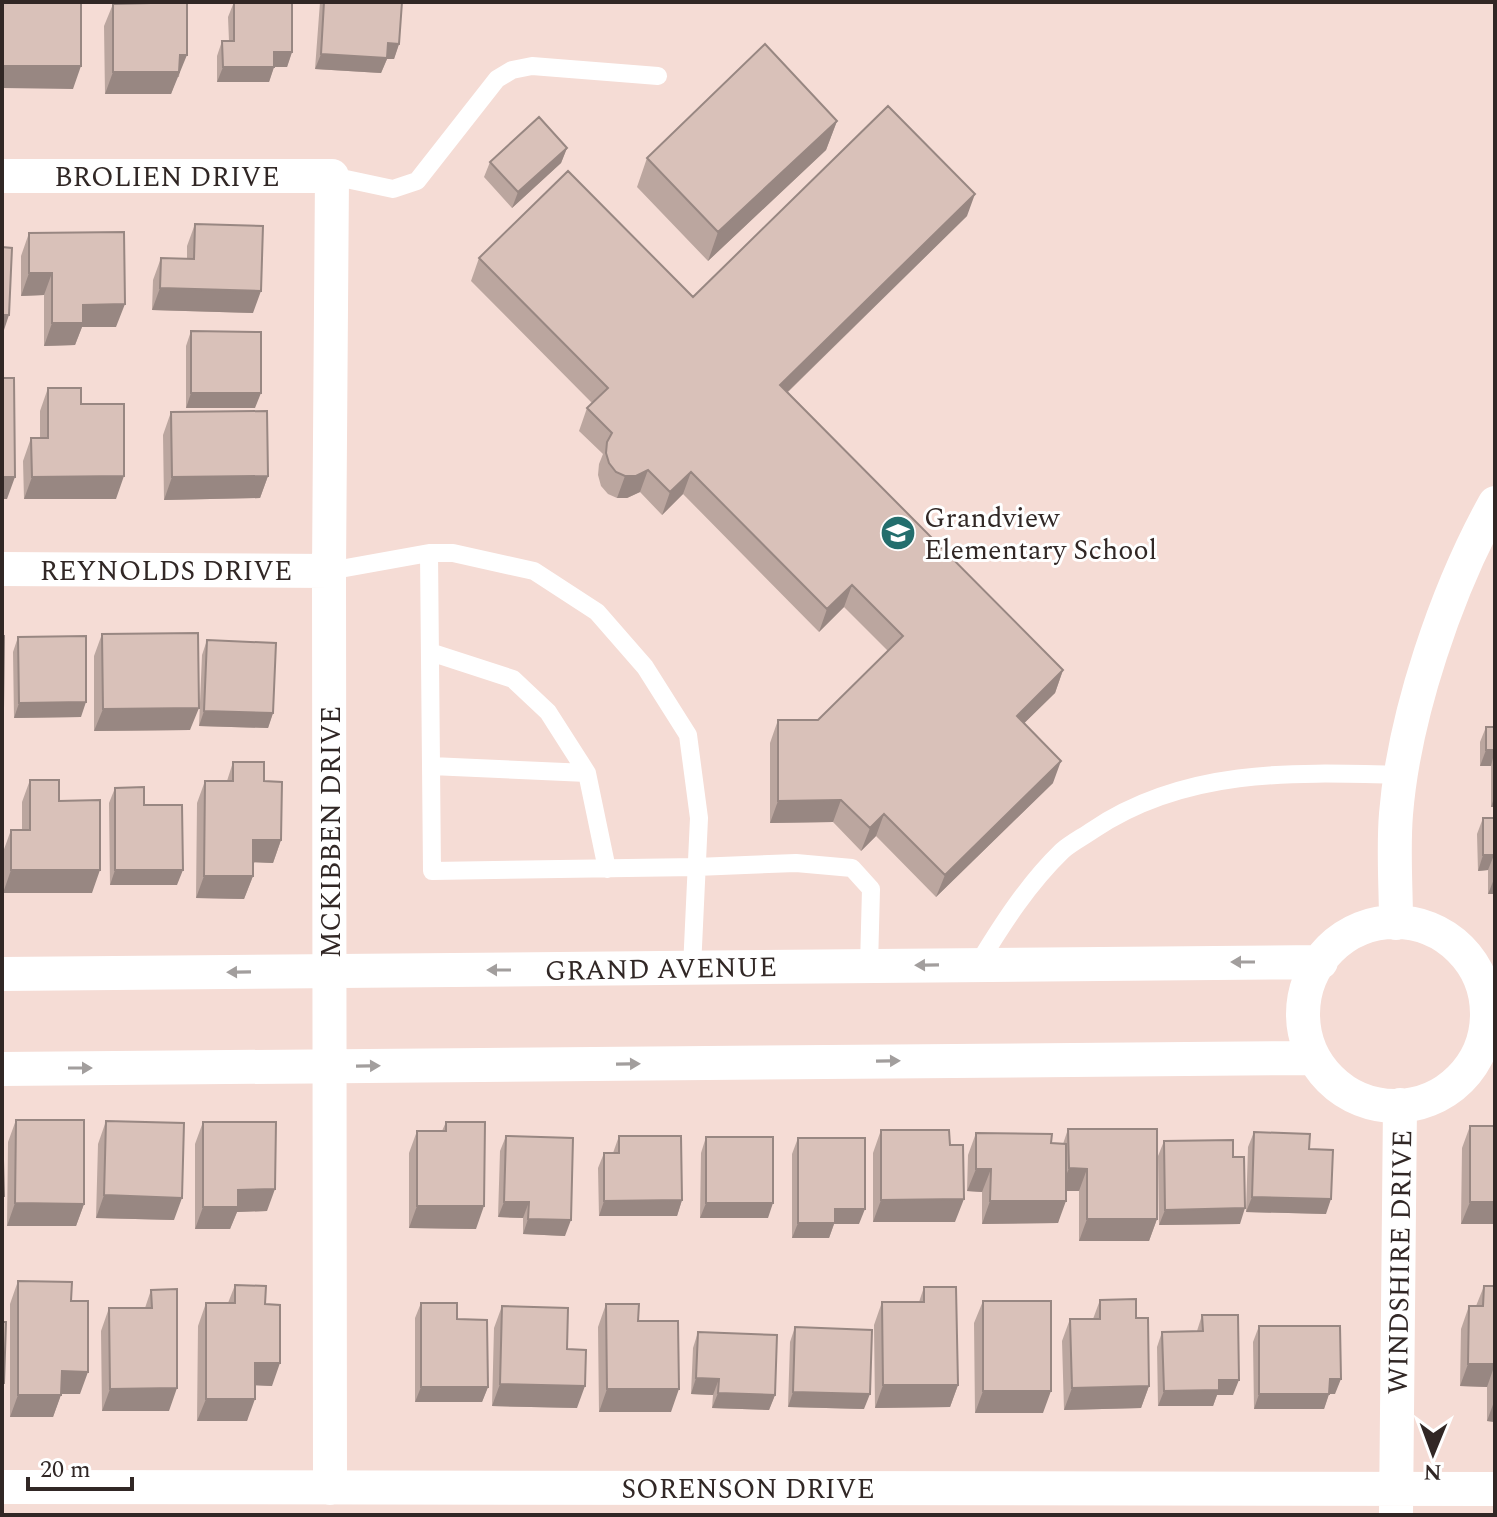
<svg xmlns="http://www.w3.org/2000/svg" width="1497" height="1517" font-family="Spectral,serif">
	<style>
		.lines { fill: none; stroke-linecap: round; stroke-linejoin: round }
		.lane { stroke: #fff; stroke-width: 18 }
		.street { stroke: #fff; stroke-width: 34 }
		.wall { fill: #bba69f }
		.shaded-wall { fill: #988782 }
		.building { fill: #d9c1b9; stroke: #988782; stroke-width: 2 }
		.oneway { fill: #a29e9d }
		.labels { text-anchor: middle; stroke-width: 6; stroke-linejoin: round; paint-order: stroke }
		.street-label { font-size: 28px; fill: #312725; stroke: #fff }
		.poi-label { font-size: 28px; fill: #312725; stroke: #fff; text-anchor: start }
	</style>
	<rect width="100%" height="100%" fill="#f5dcd5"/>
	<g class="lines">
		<path class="lane" d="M332,176l61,13 24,-8 80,-102 15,-9 20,-4 126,10
			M429,553l3,318 264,-4 100,-4 56,5 19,21 -2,77
			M329,571l100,-18h24l81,18 63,41 48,55 43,68 11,83 -7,150
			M430,652l83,27 35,33 39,61 20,96
			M431,766l156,7
			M978,964c25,-41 50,-80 84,-113 9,-8 21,-14 31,-21 92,-62 200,-58 308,-55"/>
		<path class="street" d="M2,176h330l-3,395 1,917
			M2,569l327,2
			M1303 1014a92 92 0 1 1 184 0a92 92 0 1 1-184 0Z
			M1396,923c0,-36 -3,-73 0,-109 8,-99 51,-225 99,-311
			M2,974l1319,-12
			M2,1069l1311,-11
			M2,1487l1493,2
			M1396,1515l4,-410"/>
	</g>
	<path class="wall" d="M144,2h43l-8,75h-2l-6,17h-66l-1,-68 9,-22 31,-1z
		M234,2l58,50 -5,15h-13l-5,15h-52v-26l5,-15h7l-1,-24z
		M320,2h82l-3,42 -5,15h-7l-6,14 -66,-4z
		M837,121l-11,29 -118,111 -71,-74 10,-29z
		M567,148l-6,15 -49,45 -28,-31 6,-15z
		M967,216l-179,176 275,278 -8,23 -31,30 29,60 -117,114 -60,-61 -15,15 -28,-29 -63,1v-80l8,-23h40l70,-69 -44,-44 -25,25 -136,-138 -21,21 -22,-23 -13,6h-10l-9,-4 -7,-8 -3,-11 1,-11 4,-10 -24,-23 8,-23 5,-5 -121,-122 8,-23 214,39z
		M195,224l58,89 -101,-3 1,-30 8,-22 26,1v-13z
		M29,233l87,94h-34l-7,18 -31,1v-51l-23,1v-40z
		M191,331l64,77h-69v-62z
		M48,388l33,16 35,95h-92l-1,-38 8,-23h9v-27z
		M171,412l97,64 -8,22 -96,2 -1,-65z
		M102,634l88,96 -96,1v-75z
		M18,637l63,80 -67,1 -1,-66z
		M207,640l66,73 -5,15 -69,-2 3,-71z
		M1486,727h9v80h-4v-41h-11v-24z
		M233,762l31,19 17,59 -8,23 -20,-1v14l-9,23 -48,-1 1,-95 8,-22h22z
		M30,780l29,21 33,92h-89v-41l8,-22h11v-28z
		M115,788l29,17 33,80h-67l-1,-82z
		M1483,818h12v76h-7v-24l-10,1 -1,-37z
		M16,1120l68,84 -8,22h-69l1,-84z
		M106,1121l68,99 -78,-2 2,-74z
		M203,1122l64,89 -30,1 -7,17h-35v-85z
		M446,1122l30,107 -67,-1v-75l8,-22h25z
		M1470,1126l25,98h-34l1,-76z
		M1068,1129l89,90 -8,22h-70v-50h-13l-8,32 -76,1v-32l-15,-1 1,-36 8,-22 87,11z
		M881,1130l69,15 5,77h-82v-69z
		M1254,1132l55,17 17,65 -80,-2 2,-65z
		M506,1136l59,100 -42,-2v-16l-25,-1 2,-66z
		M619,1136l63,64 -5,16h-78l-1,-48 6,-15h9z
		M706,1137l62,81h-68l1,-65z
		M798,1138l61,86h-25l-5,14h-37v-84z
		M1164,1141l76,83 -81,1 -1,-69z
		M18,1281l53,20 9,93h-19l-8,23h-43v-113z
		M235,1285l37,101 -17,-1 -8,36h-50l1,-95 8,-23h22z
		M1484,1286h11v136l-8,-1v-34l-27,-1 1,-57 8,-23h7z
		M924,1287l34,98 -8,22 -75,1 -1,-83 8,-23h37z
		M151,1290l18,121h-67l-1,-80 8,-23h36z
		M1100,1300l36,18 13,68 -8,22 -77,2 -2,-69 8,-22h23z
		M983,1301l60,112h-68l-1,-90z
		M421,1303l67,84 -6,15h-67v-84z
		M606,1304l32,17 33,91h-72l-1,-85z
		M502,1306l65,43 10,59 -85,-2 2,-78z
		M1202,1315l31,80h-16l-4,11h-55l-1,-59 5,-15 35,-1z
		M1259,1326l76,68h-6l-5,15h-70l-1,-67z
		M795,1327l69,82 -76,-2 2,-65z
		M698,1332l77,63 -6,15 -57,-2 1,-13 -22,-1 2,-46z"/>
	<path class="shaded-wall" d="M388,43l11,1 -5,15h-7l-6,14 -66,-4 6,-15z
		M274,52h18l-5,15h-13l-5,15h-52l6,-15z
		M180,55h7l-16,39h-66l8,-22z
		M2,66h79l-8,23 -71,-1z
		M837,121l-11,29 -118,111 10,-29z
		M567,148l-6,15 -49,45 6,-16z
		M975,194l-8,22 -195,191 8,-22z
		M29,273h23l-8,22 -23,1z
		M160,288l101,3 -8,22 -101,-3z
		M125,304l-9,23h-34l-7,18 -31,1 8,-23 31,-18z
		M2,315h7l-5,15h-2z
		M191,393h70l-6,15h-69z
		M648,470l-8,22 -13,6h-10l8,-22z
		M691,472l-8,22 -21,21 8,-23z
		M124,476l-8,23h-92l8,-22z
		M268,476l-8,22 -96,2 8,-23z
		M2,477h13l-8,22h-5z
		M852,585l-8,22 -25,25 8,-23z
		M1063,670l-8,23 -46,45 8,-22z
		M86,702l-5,15 -67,1 5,-15z
		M199,708l-9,22 -96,1 9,-22z
		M204,711l69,2 -5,15 -69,-2z
		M1486,750h9l-4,16h-11z
		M1061,761l-8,22 -117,114 9,-22z
		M1495,795v12h-4z
		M841,800l-8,22 -63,1 8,-22z
		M884,814l-8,22 -15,15 9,-23z
		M253,840h28l-8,23 -28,-1z
		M1483,855h11l-6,15 -10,1z
		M11,870h89l-8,23h-89z
		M115,870h68l-6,15h-67z
		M204,876h49l-9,23 -48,-1z
		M1494,879h1v15h-7z
		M1069,1168l18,1 -8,22h-19z
		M976,1169h15l-9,23 -15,-1z
		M275,1189l-8,22 -30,1 -7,17h-35l8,-22 35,-17z
		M104,1195l78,3 -8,22 -78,-2z
		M1252,1197l79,2 -5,15 -80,-2z
		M964,1199l-9,23h-82l8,-22z
		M682,1200l-5,16h-78l5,-15z
		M990,1201h76l-8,22 -76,1z
		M504,1202h25l-6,16 -25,-1z
		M1470,1202h25v22h-34z
		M15,1203l69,1 -8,22h-69z
		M706,1203h67l-5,15h-68z
		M417,1206h67l-8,23 -67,-1z
		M1245,1208l-5,16 -81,1 6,-15z
		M835,1209h30l-6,15h-25l-5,14h-37l6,-15z
		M528,1219l43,1 -6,16 -42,-2z
		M1087,1219h70l-8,22h-70z
		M255,1363h25l-8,23 -26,-1z
		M1468,1364h27l-8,23 -27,-1z
		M62,1371l26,1 -8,22h-26z
		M696,1378l23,1 -6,16 -22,-1z
		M1330,1379h11l-6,15h-6l-5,15h-70l5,-15z
		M1219,1380h20l-6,15h-16l-4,11h-55l6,-15z
		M500,1384l85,2 -8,22 -85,-2z
		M883,1385h75l-8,22 -75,1z
		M1149,1386l-8,22 -77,2 8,-22z
		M421,1387h67l-6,15h-67z
		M177,1388l-8,23h-67l8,-22z
		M607,1389h72l-8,23h-72z
		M983,1391h68l-8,22h-68z
		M793,1392l77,2 -6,15 -76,-2z
		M718,1393l57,2 -6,15 -57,-2z
		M18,1395h43l-8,22h-43z
		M206,1399h49l-8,22h-50z
		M1495,1399v23l-8,-1z"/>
	<path class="building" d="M2,2h79v64h-79z
		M150,2h37v53h-7l-1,17h-66v-68l37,-1z
		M234,2h58v50h-18v15h-51l-1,-26h12z
		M324,2h78l-3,42 -11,-1 -1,15 -66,-4z
		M765,44l72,77 -119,111 -71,-74z
		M888,106l87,88 -195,191 283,285 -46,46 44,45 -116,114 -61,-61 -14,14 -29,-28 -63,1v-81h40l85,-84 -51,-51 -25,24 -136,-137 -21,20 -22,-22 -12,6h-11l-9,-4 -7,-9 -3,-10 1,-11 5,-9 -25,-25 21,-20 -129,-130 89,-87 125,126z
		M539,117l28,31 -49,44 -28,-30z
		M195,224l68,2 -2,65 -101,-3 1,-30 33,1z
		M124,232l1,72 -42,1v18h-31v-50h-23v-40z
		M2,247l10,1 -3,67h-7z
		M191,331l70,1v61h-70z
		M2,378h12l1,99h-13z
		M48,388h33v16h43v72l-92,1 -1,-39h17z
		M267,411l1,65 -96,1 -1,-65z
		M198,633l1,75 -96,1 -1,-75z
		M2,636h2l-1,73h-1z
		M86,636v66l-67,1 -1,-66z
		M207,640l69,3 -3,70 -69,-2z
		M1486,727h9v23h-9z
		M233,762h31v19l18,1 -1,58h-28v36h-49l1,-95h28z
		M30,780h29v21l41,-1v70h-89v-40h19z
		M144,787v18h38l1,65h-68v-82z
		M1483,818h12v61h-1v-24h-11z
		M16,1120h68v84l-69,-1z
		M106,1121l78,2 -2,75 -78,-3z
		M203,1122h73l-1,67 -37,1v17h-35z
		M446,1122h39l-1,84h-67v-75h29z
		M2,1123l2,73h-2z
		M1470,1126h25v76h-25z
		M1068,1129h89v90h-70v-50l-18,-1z
		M881,1130h68l1,15h13l1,54 -83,1z
		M1254,1132l56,2 -1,15 24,1 -2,49 -79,-2z
		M976,1133l76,1 -1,9 15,1v57h-76l1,-32h-15z
		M506,1136l67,2 -2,82 -43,-1 1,-17h-25z
		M619,1136h62l1,64 -78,1v-48h15z
		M706,1137h67v66h-67z
		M798,1138h67v71h-30v14h-37z
		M1233,1140v17h11l1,51 -80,2 -1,-69z
		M18,1281l54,1 -1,19h17v71l-26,-1 -1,24h-43z
		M235,1285l31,1 -1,18 15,1v58h-25v36h-49v-96h29z
		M1484,1286h11v78h-27l1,-58h14z
		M924,1287h32l2,98h-75l-1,-83h42z
		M177,1289v99l-67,1 -1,-81h43l-1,-18z
		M1136,1299v19h12l1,68 -77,2 -2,-69h30v-19z
		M983,1301h68v90h-68z
		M421,1303h36v16l30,1 1,67h-67z
		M606,1304h33l-1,17h40l1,68h-72z
		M502,1306l66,2 -1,41 19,1 -1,36 -85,-2z
		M1202,1315h36l1,65h-20v10l-55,1 -2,-59 41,-1z
		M2,1322h4l-2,61h-2z
		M1259,1326h81l1,53h-11l-1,15h-70z
		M795,1327l77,3 -2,64 -77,-2z
		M698,1332l79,3 -2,60 -57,-2 1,-14 -23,-1z"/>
	<defs><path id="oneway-solid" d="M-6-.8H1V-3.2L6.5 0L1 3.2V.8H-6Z" transform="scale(2)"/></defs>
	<g class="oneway">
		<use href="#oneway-solid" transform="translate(1243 962) rotate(180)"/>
		<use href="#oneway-solid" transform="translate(927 965) rotate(179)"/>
		<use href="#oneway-solid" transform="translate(499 970) rotate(180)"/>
		<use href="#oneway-solid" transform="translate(239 972) rotate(179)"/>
		<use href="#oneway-solid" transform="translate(888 1061) rotate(-1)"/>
		<use href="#oneway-solid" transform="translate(628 1064) rotate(-1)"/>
		<use href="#oneway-solid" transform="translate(368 1066) rotate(-1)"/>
		<use href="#oneway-solid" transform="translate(80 1068)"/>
	</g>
	<defs>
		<symbol id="school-disc" viewBox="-11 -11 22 22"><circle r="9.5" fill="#236e6d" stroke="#fff"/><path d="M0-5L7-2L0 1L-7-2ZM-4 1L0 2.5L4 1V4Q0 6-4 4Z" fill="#fff"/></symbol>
	</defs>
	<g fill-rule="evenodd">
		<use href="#school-disc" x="878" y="513" width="40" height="40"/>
	</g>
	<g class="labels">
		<g class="street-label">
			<text x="167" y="186">BROLIEN DRIVE</text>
			<text x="166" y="580">REYNOLDS DRIVE</text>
			<text transform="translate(330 832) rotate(-90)" y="10">MCKIBBEN DRIVE</text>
			<text transform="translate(661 968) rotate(-1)" y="10">GRAND AVENUE</text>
			<text transform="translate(1399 1262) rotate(-89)" y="10">WINDSHIRE DRIVE</text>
			<text x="748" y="1498">SORENSON DRIVE</text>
		</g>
		<g class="poi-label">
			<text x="924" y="527">Grandview<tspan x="924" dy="32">Elementary School</tspan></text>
		</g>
	</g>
	<rect width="1497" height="1517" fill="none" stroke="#312725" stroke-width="8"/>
	<g transform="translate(1433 1453) rotate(181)" stroke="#ffffff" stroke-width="6" paint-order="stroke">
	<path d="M0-6L14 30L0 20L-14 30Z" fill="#312725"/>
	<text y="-12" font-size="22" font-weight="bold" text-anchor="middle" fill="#312725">N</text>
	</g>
	<path d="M28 1477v12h104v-12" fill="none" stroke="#312725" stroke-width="4"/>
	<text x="40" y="1477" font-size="24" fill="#312725" stroke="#ffffff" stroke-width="6" paint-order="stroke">20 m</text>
</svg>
